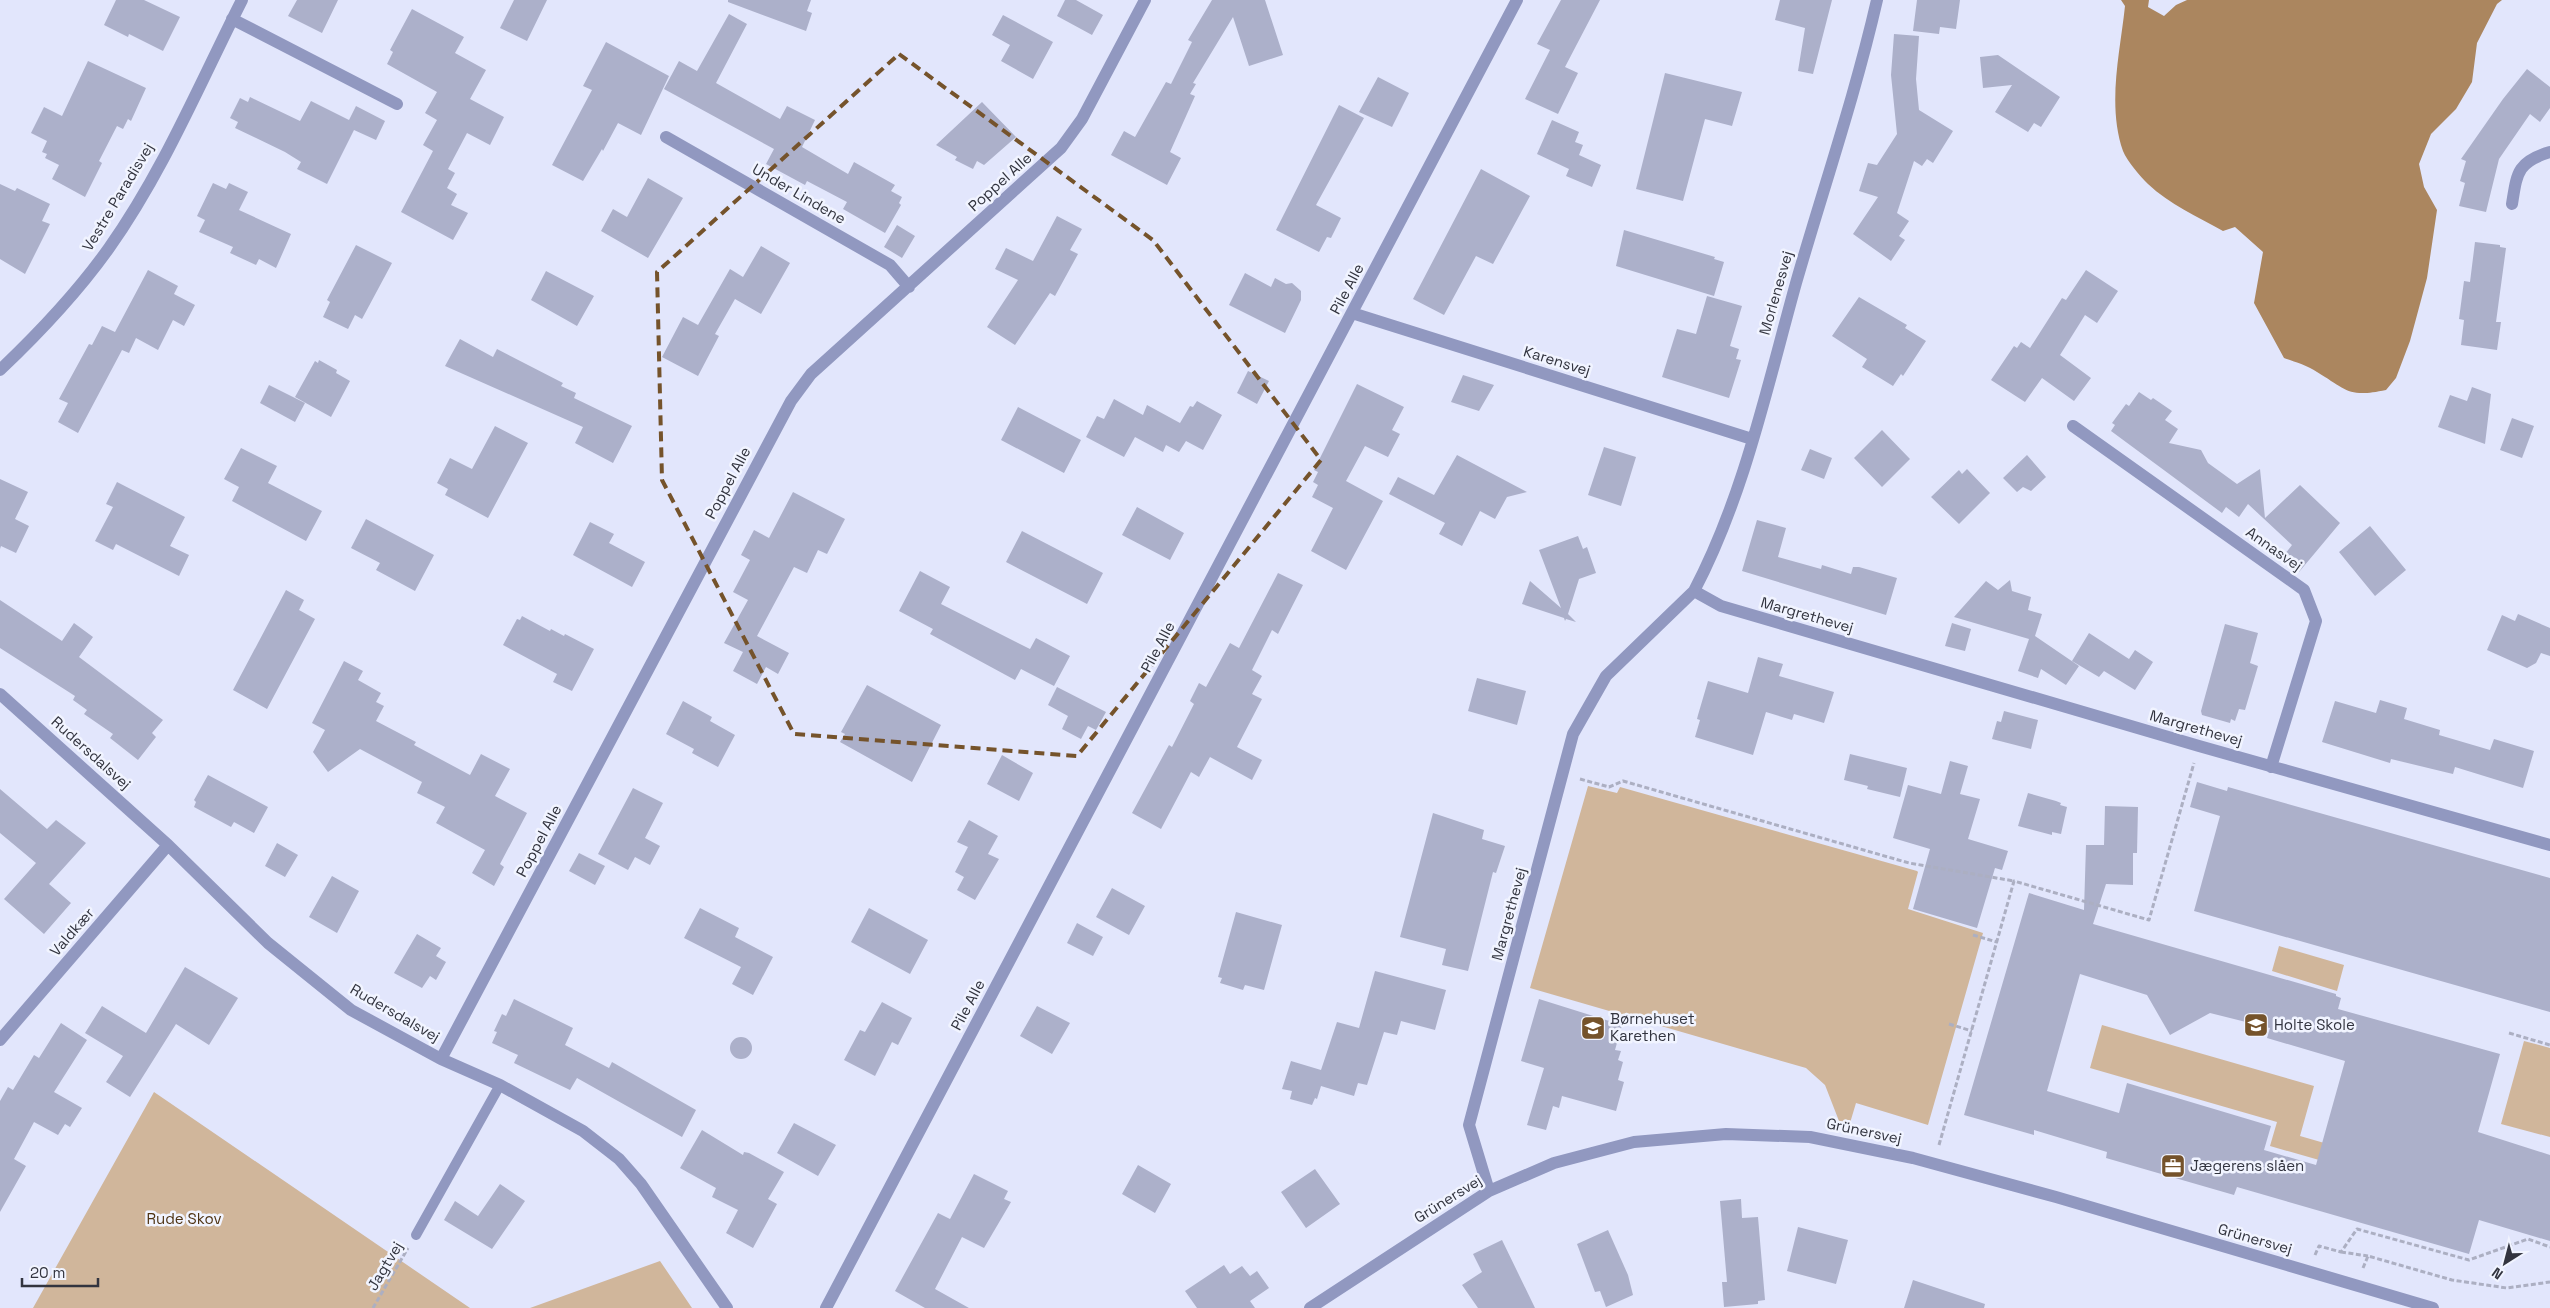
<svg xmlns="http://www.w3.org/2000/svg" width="2550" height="1308" font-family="'Space Grotesk',sans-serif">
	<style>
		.green { fill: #d0b69b }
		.water { fill: #ab865f }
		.building { fill: #acb0ca; fill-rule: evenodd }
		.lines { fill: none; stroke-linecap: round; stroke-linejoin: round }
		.path { stroke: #acafc2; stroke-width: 3; stroke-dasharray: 5 2.5; stroke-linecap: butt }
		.service { stroke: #9198c0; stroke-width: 10 }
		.minor { stroke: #9198c0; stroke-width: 12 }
		.marked { fill: none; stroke: #75532b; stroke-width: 4; stroke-dasharray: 10 6; stroke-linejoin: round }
		.labels { text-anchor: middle; stroke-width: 5; stroke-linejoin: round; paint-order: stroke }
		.street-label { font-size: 15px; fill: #32343f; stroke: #f1f4ff }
		.poi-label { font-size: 15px; fill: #32343f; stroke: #f1f4ff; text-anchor: start }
		.park-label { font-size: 15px; fill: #4e3313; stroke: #f1f4ff }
	</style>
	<rect width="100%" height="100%" fill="#e2e6fc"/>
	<path class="green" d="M1588,786l29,7 3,-6 297,84 1,1 -10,37 75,24 -55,192 -72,-22 -6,20 -11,-2 -14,-36 -19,-17 -276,-80z
		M2279,946l65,19 -7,26 -65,-20z
		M2102,1025l212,61 -14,50 59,17 -5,17 -84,-24 7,-24 -187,-54z
		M2524,1041l26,7v89l-49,-13z
		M154,1092l316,216h-437z
		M660,1261l32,47h-162z"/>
	<path class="water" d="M2121,0h28l-1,7 16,9 12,-11 11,-5h315l-5,4 -20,39 -5,39 -16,27 -25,25 -12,30 5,23 13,23 -10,68 -17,63 -14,37 -10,12c-38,8 -39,0 -69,-18 -10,-7 -22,-10 -33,-14l-30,-55 9,-51 -28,-25 -12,4c-25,-14 -54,-27 -75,-47 -8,-8 -21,-23 -25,-33 -16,-46 -3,-98 2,-145z"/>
	<path class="building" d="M116,0h28l36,17 -17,34 -34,-17 -1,3 -24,-12z
		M297,0h41l-16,33 -34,-17z
		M514,0h33l-20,41 -27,-13z
		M728,0h83l-4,11 5,2 -6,18 -78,-29z
		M1065,0h11l27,15 -11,20 -35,-19z
		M1212,0h53l18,55 -34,11 -16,-49 -40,66 3,1 -6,10 5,2 -25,56 11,6 -14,27 -56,-30 13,-24 11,6 31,-55 5,2 21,-42 -4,-2z
		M1561,0h39l-35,67 13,6 -20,41 -33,-15 25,-49 -13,-6z
		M1780,0h52l-19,74 -15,-3 7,-43 -30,-8z
		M1917,0h43l-4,29 -16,-2 -1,7 -26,-3z
		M412,9l52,28 -9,16 31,17 -16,29 34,18 -14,28 -23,-12 -19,36 7,4 -8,15 10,6 -6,11 17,8 -15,27 -52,-28 32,-61 -10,-6 14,-25 -12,-7 12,-21 -50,-28 6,-12 -3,-2z
		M729,14l18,10 -31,59 64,36 7,-13 28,14 -13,27 46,27 6,-12 41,23 -4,6 11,6 -3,6 2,2 -16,28 -42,-24 4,-7 -40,-21 -2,4 -39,-21 8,-15 -110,-60 15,-28 18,10z
		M1003,15l50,27 -20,37 -32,-18 9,-16 -18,-10z
		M1894,34l25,2 -3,43 3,31 34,21 -20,32 -6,-4 -5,7 -8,-5 -17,52 12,8 -10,15 6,4 -14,21 -38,-27 25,-37 -19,-6 9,-28 9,2 20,-31 -6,-59z
		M606,42l63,34 -28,59 -23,-12 -15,28 -1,-2 -19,32 -31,-16 40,-75 -9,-4z
		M1998,55l62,42 -19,30 -7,-4 -6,9 -33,-20 17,-27 -29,3 -3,-31z
		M88,61l58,27 -15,33 -3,-2 -5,10 -6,-3 -18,35 3,2 -17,34 -33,-18 7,-14 -14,-7 2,-4 -5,-2 5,-11 -16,-8 13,-26 18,9z
		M2527,69l23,18v21l-10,14 -10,-8 -31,45 -13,53 -27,-6 6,-23 -5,-2 6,-20 -5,-2 42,-60z
		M1665,73l77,19 -10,34 -27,-7 -22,82 -47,-12z
		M1378,77l31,16 -17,34 -33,-15z
		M250,97l50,24 11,-20 38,19 7,-14 29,15 -9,19 -22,-10 -27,54 -30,-15 4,-7 -16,-10 -50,-24 3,-6 -8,-4 10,-20 8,4z
		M982,102l34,35 -32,28 -7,-4 -4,8 -18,-9 2,-3 -21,-12z
		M1339,105l25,13 -48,87 25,13 -10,20 -4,-1 -8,15 -43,-22z
		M1552,120l27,12 -4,10 8,3 -4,10 22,10 -9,22 -26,-11 3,-7 -32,-15z
		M1481,169l49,27 -37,68 -17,-8 -32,59 -31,-16z
		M648,178l35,20 -35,60 -47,-27 12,-22 14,8z
		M213,183l13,6 3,-6 19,9 -9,18 52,24 -15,34 -17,-9 -3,6 -26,-12 3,-6 -34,-15 6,-12 -8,-4z
		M0,184l15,7 2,-3 33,16 -8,17 8,3 -25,50 -25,-15z
		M1057,216l25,13 -12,21 8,4 -23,42 -5,-3 -35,52 -28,-18 31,-47 -23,-11 11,-21 27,13z
		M897,225l18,11 -13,22 -18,-11z
		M1624,230l91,27 -1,2 10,3 -10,34 -98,-30z
		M2475,242l25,3v2l6,1 -10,74h5l-4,28 -36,-5 3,-25 -5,-1 5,-38 6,1z
		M356,245l36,18 -30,56 -7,-4 -7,14 -25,-12 7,-15 -3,-2z
		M761,246l29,17 -29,51 -26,-15 -20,35 4,2 -21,40 -36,-19 21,-40 15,8 32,-56 13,8z
		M148,270l30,16 -4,8 21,11 -11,21 -11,-6 -15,30 -22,-12 -7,15 -7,-3 -44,83 -20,-11 10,-19 -9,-4 30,-55 3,1 10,-19 13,6z
		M2086,270l32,21 -21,32 -12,-8 -25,40 31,23 -17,23 -32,-23 -17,24 -34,-22 23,-34 3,2 4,-6 9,6 32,-50 4,2z
		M546,271l48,25 -17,30 -46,-26z
		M1245,273l26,14 4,-9 11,6 6,-1 9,8v9l-16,33 -56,-28z
		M1707,296l35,10 -12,40 9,3 -3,10 5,1 -12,38 -67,-21 15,-48 19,5z
		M1859,297l48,28 -2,3 21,13 -23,35 -2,-2 -8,12 -31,-19 5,-8 -35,-23z
		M460,339l33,18 4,-8 66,34 -2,3 15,7 -2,5 58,28 -19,37 -38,-20 8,-16 -138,-61z
		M319,360l18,10 -1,3 14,8 -19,36 -36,-20 20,-36 3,2z
		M1248,371l21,10 -12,23 -20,-11z
		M1463,375l31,10 -15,26 -28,-9z
		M1357,384l47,23 -12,23 8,4 -12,23 -23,-11 -19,35 37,20 -37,69 -35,-19 22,-43 -21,-11 6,-12 -5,-3 5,-10 -4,-2z
		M269,385l36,18 -10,19 -35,-19z
		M2472,387l19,7 -6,50 -47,-17 12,-32 17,6z
		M2139,392l12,8 2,-2 19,13 -7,9 13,9 -9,14 32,7 7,13 29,21 23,-15 5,49 35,-33 40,38 -41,49 -18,-13 11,-14 -44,-41 -9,13 -13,-10 -4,6 -111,-82 4,-6 -3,-2 14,-19 3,2z
		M1114,399l29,16 4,-10 33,18 10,-17 3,1 4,-6 25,14 -19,35 -17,-9 -7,11 -13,-7 -3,7 -28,-15 -11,20 -38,-20 11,-21 7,3z
		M1018,407l63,33 -17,33 -63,-33z
		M2512,418l22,8 -12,32 -22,-8z
		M495,426l33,17 -40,75 -43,-23 3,-6 -11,-6 13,-25 22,11z
		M1882,430l28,29 -28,28 -28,-29z
		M1604,447l32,10 -15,49 -33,-11z
		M241,448l36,18 -9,17 54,28 -16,30 -74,-40 7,-14 -15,-8z
		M1810,449l22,9 -8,21 -23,-9z
		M1457,455l70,37 -20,5 -12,22 -15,-8 -18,35 -23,-12 6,-11 -56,-29 9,-17 36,18z
		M2027,455l19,22 -15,14 -8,-4 -6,5 -14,-14z
		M1967,469l23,24 -31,31 -28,-27 28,-27 3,4z
		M0,479l28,13 -13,27 14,7 -13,27 -15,-7 -1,3z
		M117,482l68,35 -15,29 19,9 -10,21 -63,-32 -3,6 -18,-9 18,-34 -7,-3z
		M793,492l52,27 -18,35 -9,-4 -11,23 -13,-6 -37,69 32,17 -11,21 -12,-7 -9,17 -24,-13 10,-19 -19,-9 24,-43 -15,-8 17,-32 -9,-5 13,-25 15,8z
		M1137,507l47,26 -14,27 -48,-25z
		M366,519l68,36 -19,36 -39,-21 4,-7 -29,-15z
		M1757,520l29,8 -8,29 43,12 1,-4 29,9 2,-7h6l38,11 -11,37 -144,-44z
		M590,522l24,12 -5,9 36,19 -13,25 -59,-32z
		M2370,526l36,44 -31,26 -36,-44z
		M1022,531l81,42 -16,31 -81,-42z
		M1578,536l5,13 4,-2 9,26 -17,6 -11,35 8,8 -10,-3 -1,2 -1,-3 -42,-14 8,-23 31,27 -22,-58z
		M920,571l30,16 -9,17 89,45 6,-11 34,18 -16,30 -33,-17 -6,11 -85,-46 3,-5 -34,-18z
		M1278,573l25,12 -25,49 -6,-4 -20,40 10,6 -10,18 10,5 -25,48 25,13 -10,20 -42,-23 -11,20 -8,-5 -30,57 -29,-16 37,-68 3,2 22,-43 -4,-3 9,-18 7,4 24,-44 9,5z
		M2010,580l2,11 19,6 -3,13 14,4 -7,22 44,30 -13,19 -25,-16 -3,9 -20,-7 11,-32 -75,-22 32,-36 12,9z
		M286,590l18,10 -5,10 16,9 -48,90 -34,-19z
		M0,600l62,41 12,-18 19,14 -14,20 84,63 -11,13 4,4 -18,23 -28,-22 3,-4 -29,-20 3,-4 -14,-10 2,-4 -75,-48z
		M2518,614l32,14v28l-9,-3 -5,10 -9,5 -40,-18 15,-35 13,6z
		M522,616l28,15 1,-2 13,7 1,-2 29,15 -22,42 -19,-9 4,-8 -54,-29 14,-26 3,1z
		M1952,623l19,6 -6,22 -20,-5z
		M2225,624l33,9 -8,30 8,3 -13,44 -6,-1 -4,12 -4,-2 -1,4 -28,-8 -1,-4z
		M2089,633l40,26 6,-9 18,12 -18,28 -31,-19 -5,6 -27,-16z
		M1758,657l25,7 -4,12 55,16 -10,31 -30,-9 -2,6 -26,-8 -13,43 -58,-18 5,-17 -3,-1 1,-4 10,-34 40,12z
		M344,661l19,10 -5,9 23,13 -5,9 8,4 -8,15 40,21 -2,3 56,30 11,-21 29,15 -15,27 32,17 -27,51 4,3 -10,19 -22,-13 13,-23 -49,-27 9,-16 -28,-14 5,-11 -62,-33 -32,23 -15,-20 12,-22 -13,-7z
		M1477,678l49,13 -9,34 -49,-14z
		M867,685l74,40 -29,57 -72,-40 5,-8 -4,-2z
		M1057,687l49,25 -10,18 -8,-4 -7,13 -19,-10 6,-13 -20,-11z
		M2380,700l27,8 -3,11 36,11 -1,5 51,15 4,-11 40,12 -11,37 -68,-21 -2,7 -62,-15 -1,4 -68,-21 13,-41 41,12z
		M683,701l29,16 -2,4 25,14 -17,32 -26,-14 2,-4 -28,-15z
		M2004,711l34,9 -7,29 -39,-10 5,-18 4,1z
		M1850,754l57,14 -7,29 -33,-8 1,-3 -24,-6z
		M1002,755l31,18 -14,28 -32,-17z
		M1950,761l18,5 -8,28 20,5 -12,40 40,12 -6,19 -7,-2 -18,60 -64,-19 17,-60 -37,-11 15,-53 33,9z
		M208,775l60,32 -14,26 -20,-11 -3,5 -37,-20 2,-5 -2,-2z
		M2197,782l30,9 1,-4 322,91v134l-356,-101 26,-95 -30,-9z
		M633,788l30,15 -18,35 15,8 -10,19 -15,-8 -7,13 -30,-16z
		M0,789l47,40 9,-9 30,23 -37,41 22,19 -27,31 -40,-35 32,-36 -36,-30z
		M2028,793l28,8 5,2 -1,2 7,2 -6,27 -9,-2v3l-34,-9z
		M2105,806l33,1 -1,46h-4v32l-27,-1 -13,40 243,70v2l5,2 -3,11 162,45 -22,78 72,23v86l-71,-21 -10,34 -232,-67 -3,8 -128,-37 1,-6 -73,-22v5l-70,-20 65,-222 55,17 2,-65h18zM2080,974l67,21 23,40 40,-22 60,15 -3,10 78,23 -29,104 -52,-15 7,-24 -144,-43 -8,30 -72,-22z
		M1433,813l51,17 -2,9 23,7 -9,27 -3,-1 -25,99 -26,-6 4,-16 -46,-12z
		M969,820l29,16 -10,18 11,5 -24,41 -18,-10 7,-13 -9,-5 13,-25 -11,-5z
		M277,843l21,12 -13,22 -20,-11z
		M579,853l26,13 -10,19 -26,-14z
		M332,876l27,15 -22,42 -28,-16z
		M1112,888l33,18 -16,29 -33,-18z
		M700,908l39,20 -4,9 38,20 -20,38 -21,-11 9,-17 -57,-29z
		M869,908l59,32 -18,34 -59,-32z
		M1236,912l46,13 -18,65 -19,-5 -2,5 -23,-7 2,-5 -4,-1z
		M1077,923l26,14 -10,19 -26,-13z
		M417,934l24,14 -5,8 10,6 -10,18 -6,-4 -8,12 -28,-15z
		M185,967l53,31 -29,47 -33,-21 -46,73 -24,-15 17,-26 -38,-23 17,-27 44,27z
		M1375,971l71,19 -11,40 -34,-9 -4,14 -13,-3 -17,53 -9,-2 -4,13 -33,-10 -4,13 -2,-1 -3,7 -22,-6 2,-8 -10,-2 9,-28 30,9 16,-48 22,6z
		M514,999l59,29 -8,17 44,23 3,-6 84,48 -14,27 -105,-59 -7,12 -56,-27 4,-8 -26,-12 5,-11 -3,-1 8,-17 4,2z
		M1539,999l83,26 -7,25 6,1 -3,9 5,2 -5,18 6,2 -8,29 -54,-15 -3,12 -6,-2 -7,24 -19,-5 17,-57 -23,-7z
		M882,1002l30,16 -14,27 -6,-3 -17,34 -31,-16 16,-30 5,2z
		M1037,1006l33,17 -18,31 -32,-18z
		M61,1023l26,17 -33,52 28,16 -12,19 -5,-3 -7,11 -24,-13 -20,37 12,7 -26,46v-111l8,-14 5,3 21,-35 5,3z
		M730 1048a11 11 0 1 1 22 0a11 11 0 1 1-22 0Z
		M794,1123l42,22 -18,31 -41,-23z
		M702,1130l41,25 1,-3 5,1 35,19 -16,27 9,5 -24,44 -27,-15 12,-23 -26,-13 4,-9 -36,-20z
		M1138,1165l33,19 -16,29 -33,-19z
		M1315,1169l25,35 -34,24 -25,-36z
		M974,1174l34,17 -4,8 7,3 -27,46 -22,-11 -27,52 34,19h-44l-30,-17 43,-78 12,6z
		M500,1184l25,17 -33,48 -48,-29 11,-19 23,15z
		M1741,1199l1,19 16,-1 7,83 -7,1v3l-34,3 -2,-25h5l-7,-81z
		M1798,1227l50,13 -12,44 -49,-13z
		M1608,1230l20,45 5,20 -27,12 -6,-16 -5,1 -18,-48z
		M1502,1240l33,68h-57l-16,-23 20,-13 -9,-18z
		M1224,1265l6,9 12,-8 8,10 7,-5 12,17 -19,13 5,7h-58l-12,-17z
		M1913,1280l72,24 -1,4h-80z"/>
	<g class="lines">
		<path class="path" d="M1580,779l29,8 14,-6 286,82 105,18
			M1973,935l24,7
			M1949,1024l23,7
			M2509,1033l41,12
			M1939,1145l75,-264 135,39 45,-157
			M2341,1252l27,4
			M2315,1255l4,-9 22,6 16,-23 112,31 59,-21 22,8
			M2363,1268l5,-12 84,24 55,8 43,-6
			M373,1308l35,-60"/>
		<path class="service" d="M416,1235l84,-150"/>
		<path class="minor" d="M232,19l165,85
			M666,137l224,128 19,22
			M2512,204c5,-31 5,-42 38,-52
			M1352,313l400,126
			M0,370c40,-38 77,-77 109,-122 54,-76 91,-165 133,-248
			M2073,426l231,164 12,31 -45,146
			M1694,591c50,-95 73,-204 102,-308 27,-94 59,-187 81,-283
			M0,694l168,151 100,98 83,67 90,49 59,26 83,46 36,28 22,25 86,124
			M0,1040l168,-195
			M441,1059l350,-658 20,-27 250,-226 21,-29 63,-119
			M1489,1191l-20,-66 104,-391 33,-58 88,-85 27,15 478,140 351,99
			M826,1308l691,-1308
			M1310,1308l179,-117 65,-28 80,-21 92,-8 84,3 103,21 143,39 377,111"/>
	</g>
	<path class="marked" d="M899,54l254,186 168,220 -244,296 -283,-22 -132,-254 -5,-208z"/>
	<defs>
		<symbol id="school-square" viewBox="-11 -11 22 22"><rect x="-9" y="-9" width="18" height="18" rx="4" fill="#75532b" stroke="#f1f4ff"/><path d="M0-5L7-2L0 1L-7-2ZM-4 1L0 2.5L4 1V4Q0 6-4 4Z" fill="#fff"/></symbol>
		<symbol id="office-square" viewBox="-11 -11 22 22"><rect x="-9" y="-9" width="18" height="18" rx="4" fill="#75532b" stroke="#f1f4ff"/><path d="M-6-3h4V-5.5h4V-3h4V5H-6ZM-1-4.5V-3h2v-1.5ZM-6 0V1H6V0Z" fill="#fff"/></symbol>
	</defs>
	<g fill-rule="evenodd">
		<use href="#school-square" x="2242" y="1011" width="28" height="28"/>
		<use href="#school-square" x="1579" y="1014" width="28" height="28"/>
		<use href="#office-square" x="2159" y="1152" width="28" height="28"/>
	</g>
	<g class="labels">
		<g class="street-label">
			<text transform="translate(1000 182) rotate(-42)" y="5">Poppel Alle</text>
			<text transform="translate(799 194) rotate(30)" y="5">Under Lindene</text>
			<text transform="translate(118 197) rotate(-59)" y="5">Vestre Paradisvej</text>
			<text transform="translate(1347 289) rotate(-62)" y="5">Pile Alle</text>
			<text transform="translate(1776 293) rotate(-74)" y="5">Morlenesvej</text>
			<text transform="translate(1557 361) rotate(17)" y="5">Karensvej</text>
			<text transform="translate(728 483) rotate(-62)" y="5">Poppel Alle</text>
			<text transform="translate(2274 549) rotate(35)" y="5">Annasvej</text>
			<text transform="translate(1807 615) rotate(16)" y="5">Margrethevej</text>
			<text transform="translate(1158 647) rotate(-62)" y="5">Pile Alle</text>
			<text transform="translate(2196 728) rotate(16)" y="5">Margrethevej</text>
			<text transform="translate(91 753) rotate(42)" y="5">Rudersdalsvej</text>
			<text transform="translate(539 841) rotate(-62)" y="5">Poppel Alle</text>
			<text transform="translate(1509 914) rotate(-75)" y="5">Margrethevej</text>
			<text transform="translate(72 932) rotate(-49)" y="5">Valdkær</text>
			<text transform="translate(968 1005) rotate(-62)" y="5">Pile Alle</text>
			<text transform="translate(395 1013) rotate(30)" y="5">Rudersdalsvej</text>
			<text transform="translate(1864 1131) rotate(12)" y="5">Grünersvej</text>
			<text transform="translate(1448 1199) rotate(-32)" y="5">Grünersvej</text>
			<text transform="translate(2255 1239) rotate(16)" y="5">Grünersvej</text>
			<text transform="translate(385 1266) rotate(-59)" y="5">Jagtvej</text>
		</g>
		<g class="poi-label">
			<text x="1610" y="1024">Børnehuset<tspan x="1610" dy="17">Karethen</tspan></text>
			<text x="2274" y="1030">Holte Skole</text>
			<text x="2190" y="1171">Jægerens slåen</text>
		</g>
		<g class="park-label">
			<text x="184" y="1224">Rude Skov</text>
		</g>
	</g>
	<g transform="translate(2505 1263) rotate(216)" stroke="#f1f4ff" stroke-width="4" paint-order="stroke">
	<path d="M0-4L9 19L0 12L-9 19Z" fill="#32343f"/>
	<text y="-8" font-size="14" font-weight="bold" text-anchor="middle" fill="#32343f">N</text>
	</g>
	<path d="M22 1278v8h76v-8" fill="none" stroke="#32343f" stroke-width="2.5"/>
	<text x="30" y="1278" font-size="15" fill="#32343f" stroke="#f1f4ff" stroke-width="4" paint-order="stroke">20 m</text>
</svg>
